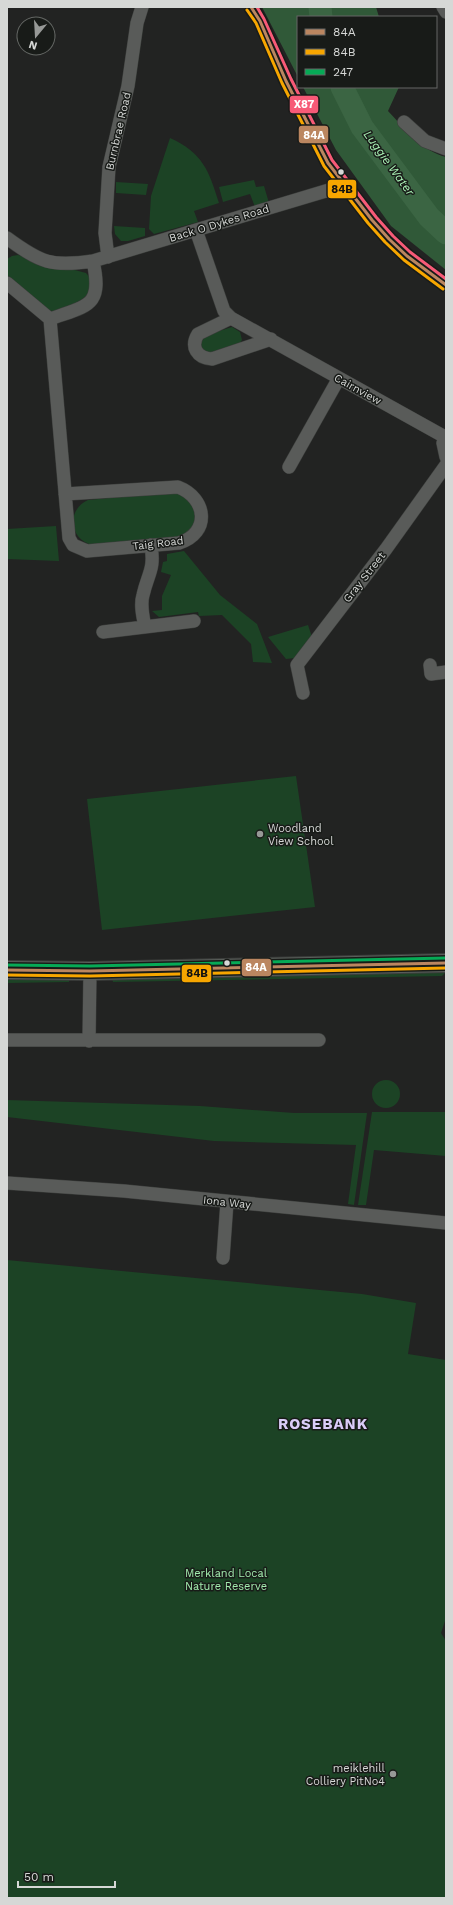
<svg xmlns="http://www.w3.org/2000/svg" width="453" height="1905" font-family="'Work Sans',sans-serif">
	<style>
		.green { fill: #1c4325 }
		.forest { fill: #305938 }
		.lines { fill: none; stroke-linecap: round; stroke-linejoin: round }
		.river { stroke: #3b6543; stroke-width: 23 }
		.minor-casing { stroke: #3c3e3c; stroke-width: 14 }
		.secondary-casing { stroke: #3c3e3c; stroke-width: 20 }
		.minor { stroke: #595b59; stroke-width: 13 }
		.secondary { stroke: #595e5a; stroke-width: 18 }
		.bus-1-casing { stroke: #181b18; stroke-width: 6 }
		.bus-2-casing { stroke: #181b18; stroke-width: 6 }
		.bus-3-casing { stroke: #181b18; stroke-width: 6 }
		.bus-4-casing { stroke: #181b18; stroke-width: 6 }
		.bus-1 { stroke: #bb8660; stroke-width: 3 }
		.bus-2 { stroke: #f7a600; stroke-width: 3 }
		.bus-3 { stroke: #06aa56; stroke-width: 3 }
		.bus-4 { stroke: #f75a77; stroke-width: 3 }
		.bus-dot { fill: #d6d8d6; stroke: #181b18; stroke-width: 1.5 }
		.poi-dot { fill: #979997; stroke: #181b18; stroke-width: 1.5 }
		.labels { text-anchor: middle; stroke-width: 3; stroke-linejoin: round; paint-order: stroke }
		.street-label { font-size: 11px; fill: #d6d8d6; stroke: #181b18 }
		.poi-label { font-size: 11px; fill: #d6d8d6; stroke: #181b18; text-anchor: start }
		.park-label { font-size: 11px; fill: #a2ebae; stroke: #181b18 }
		.water-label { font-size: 12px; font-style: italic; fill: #abf4b7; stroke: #181b18 }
		.district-label { font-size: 15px; font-weight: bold; letter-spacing: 1px; fill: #dacdf8; stroke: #181b18 }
		.line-badge { stroke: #181b18; stroke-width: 1.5 }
		.badge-label { font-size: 11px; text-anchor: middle; font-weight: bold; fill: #fff }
		.pale-badge-label { font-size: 11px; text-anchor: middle; font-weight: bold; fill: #111 }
	</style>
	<rect width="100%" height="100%" fill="#222322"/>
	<path class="green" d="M170,138c33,15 39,33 49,65l-25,8 4,11 -44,12 -5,-5 2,-33z
		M254,180l2,7 8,-1 5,17 -14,4 -5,-13 -27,8 -4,-15z
		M116,182l32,2 -2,11 -30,-2z
		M114,226l31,2v8l-17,5h-7l-6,-7z
		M18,255l68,18 5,6v13c-9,8 -31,23 -43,18l-41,-35v-16l5,-3z
		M232,327l8,5 2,8 -2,3 -31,11 -8,-6v-6l5,-7z
		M170,492l14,2 12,16 -1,15 -14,13 -88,7c-24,-5 -27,-35 -5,-45z
		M56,526l3,35 -52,-2v-30z
		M184,551l36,44 37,29 15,39 -19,-1 -2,-18 -29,-29 -23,1 -1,-4 -39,5 -7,-6 10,-1v-14l9,-21 -10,-3 2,-10 4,-1v-7z
		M308,625l4,12 -17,21 -9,1 -18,-22z
		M296,776l19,131 -213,23 -15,-131z
		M446,972l-4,4 -329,6 -1,-4z
		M7,978l62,1v3l-62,1z
		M372 1094a14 14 0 1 1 28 0a14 14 0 1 1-28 0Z
		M7,1100l193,6 94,7h73l-13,92 -6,-1 8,-59 -142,-4 -207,-24z
		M372,1112h74v44l-72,-6 -8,55h-8z
		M7,1260l355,34 54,9 -8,51 38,6v258l-5,15 5,8v257h-439z"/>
	<path class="forest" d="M262,7h114l3,10h-81v60z
		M303,87h96l-11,24c16,17 34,40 58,46v113l-55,-44 -55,-76z"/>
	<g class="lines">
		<path class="river" d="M320,7l1,10
			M342,87l20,40 67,90 17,16"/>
		<defs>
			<path id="minor" d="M251,7l9,14 26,60 42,82 44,57 17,19 18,17 39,29
				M443,7l3,5
				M404,122l21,19 21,8
				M196,230l28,81 7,7 214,119
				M7,238c34,25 44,29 86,23l236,-71 13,-8
				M108,257l-3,-24 4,-66 19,-81 9,-63 5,-16
				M7,283l43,36 19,219 4,7 14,6 92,-8c32,-10 28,-45 -1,-56l-113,7
				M231,318l-33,16c-8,13 -1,24 14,25l59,-20
				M50,319c38,-14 53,-12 43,-58
				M446,436l-3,7 3,14
				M289,467l50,-89
				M145,627c-2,-10 -5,-22 -2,-32 5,-22 12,-25 8,-50
				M103,632l91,-11
				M430,665l1,9 15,-2
				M303,693l-6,-28 89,-116 60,-84
				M7,1040h312
				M89,1041l1,-70
				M7,1183l117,8 322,32
				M223,1258l4,-56"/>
			<path id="secondary" d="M7,970l83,1 356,-8"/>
		</defs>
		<use href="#minor" class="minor-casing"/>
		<use href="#secondary" class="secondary-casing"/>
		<use href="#minor" class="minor"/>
		<use href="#secondary" class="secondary"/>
		<defs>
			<path id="bus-1" d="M251,7l9,14 26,60 42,82 44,57 17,19 18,17 39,29
				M7,970l83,1 356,-8"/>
			<path id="bus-2" d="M247,10l9,13 26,60 42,83 44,57 17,19 19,18 39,29
				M7,975l83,1 356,-8"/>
			<path id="bus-3" d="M7,965l83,1 356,-8"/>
			<path id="bus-4" d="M257,7l7,12 27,60 41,81 44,57 17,19 17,16 36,27"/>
		</defs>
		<use href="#bus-1" class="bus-1-casing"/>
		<use href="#bus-2" class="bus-2-casing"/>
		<use href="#bus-3" class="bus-3-casing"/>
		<use href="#bus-4" class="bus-4-casing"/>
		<use href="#bus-1" class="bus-1"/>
		<use href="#bus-2" class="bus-2"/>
		<use href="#bus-3" class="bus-3"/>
		<use href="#bus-4" class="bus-4"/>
	</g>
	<g class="bus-dot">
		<circle cx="341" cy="172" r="3.5"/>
		<circle cx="227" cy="963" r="3.5"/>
	</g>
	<g class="poi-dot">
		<circle cx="260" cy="834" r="4"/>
		<circle cx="393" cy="1774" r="4"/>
	</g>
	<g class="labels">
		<g class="street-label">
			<text transform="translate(118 131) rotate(-77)" y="4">Burnbrae Road</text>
			<text transform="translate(219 223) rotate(-17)" y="4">Back O Dykes Road</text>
			<text transform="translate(358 389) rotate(29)" y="4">Cairnview</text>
			<text transform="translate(158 543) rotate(-7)" y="4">Taig Road</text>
			<text transform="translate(364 577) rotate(-52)" y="4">Gray Street</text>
			<text transform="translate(227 1202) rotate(6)" y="4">Iona Way</text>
		</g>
		<g class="poi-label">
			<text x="268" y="832">Woodland<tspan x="268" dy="13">View School</tspan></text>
			<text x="385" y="1772" text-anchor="end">meiklehill<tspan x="385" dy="13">Colliery PitNo4</tspan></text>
		</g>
		<g class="park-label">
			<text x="226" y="1577">Merkland Local<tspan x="226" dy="13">Nature Reserve</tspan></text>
		</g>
		<g class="water-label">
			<text transform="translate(389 163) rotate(54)" y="4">Luggie Water</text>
		</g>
		<g class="district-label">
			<text x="323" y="1429">ROSEBANK</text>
		</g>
	</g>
	<g class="line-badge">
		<rect x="289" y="95" width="30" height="19" rx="4" fill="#f75a77"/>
		<rect x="298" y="125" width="31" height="19" rx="4" fill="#bb8660"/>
		<rect x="327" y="179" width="30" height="20" rx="4" fill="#f7a600"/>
		<rect x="241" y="958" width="31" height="19" rx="4" fill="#bb8660"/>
		<rect x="181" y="964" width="31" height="19" rx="4" fill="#f7a600"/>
	</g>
	<g class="badge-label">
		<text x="304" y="108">X87</text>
		<text x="314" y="139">84A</text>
		<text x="256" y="971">84A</text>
	</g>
	<g class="pale-badge-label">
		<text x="342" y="193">84B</text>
		<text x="197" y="977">84B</text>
	</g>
	<rect width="453" height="1905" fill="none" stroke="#d6d8d6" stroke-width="16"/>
	<rect x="297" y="16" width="140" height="72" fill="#181b18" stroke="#646764"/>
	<rect x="305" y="29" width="20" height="6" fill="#bb8660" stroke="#646764"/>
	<text x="333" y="36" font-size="12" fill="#d6d8d6">84A</text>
	<rect x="305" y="49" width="20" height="6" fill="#f7a600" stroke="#646764"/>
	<text x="333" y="56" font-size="12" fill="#d6d8d6">84B</text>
	<rect x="305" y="69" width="20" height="6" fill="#06aa56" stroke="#646764"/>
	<text x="333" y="76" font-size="12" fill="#d6d8d6">247</text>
	<g transform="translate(36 36) rotate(198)"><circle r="19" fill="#181b18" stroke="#646764"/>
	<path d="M0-3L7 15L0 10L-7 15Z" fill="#979997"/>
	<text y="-6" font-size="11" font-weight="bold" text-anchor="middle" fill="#d6d8d6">N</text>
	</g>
	<path d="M18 1881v6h97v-6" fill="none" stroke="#d6d8d6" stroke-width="2"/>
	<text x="24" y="1881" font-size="12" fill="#d6d8d6" stroke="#181b18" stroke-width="3" paint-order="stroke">50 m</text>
</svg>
